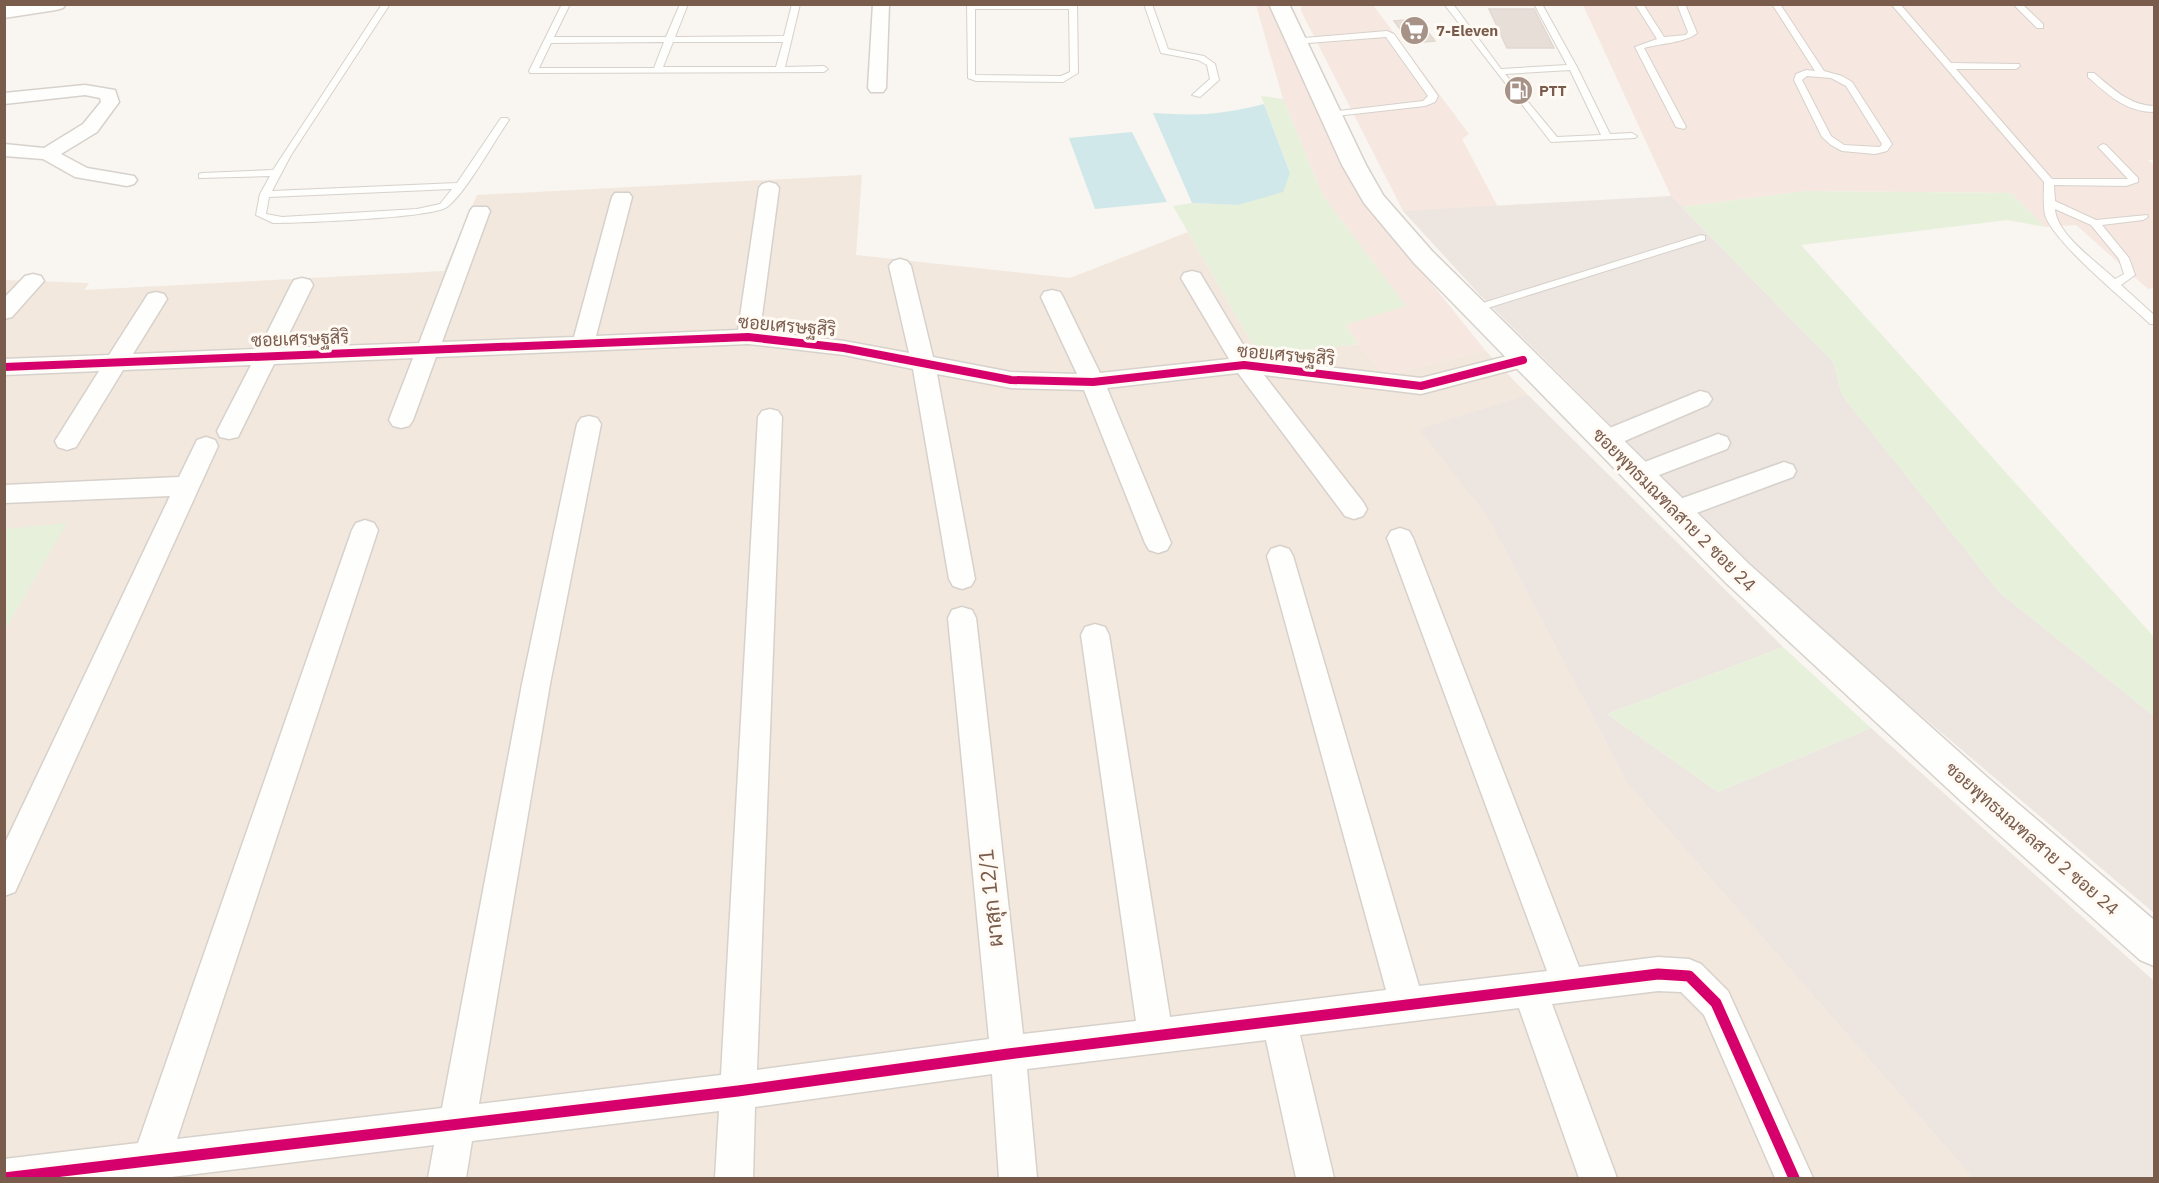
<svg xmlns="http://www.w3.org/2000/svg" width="2159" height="1183" font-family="'IBM Plex Sans',Sarabun,sans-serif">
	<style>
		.residential { fill: #f2e8de }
		.commercial { fill: #f6e8e1 }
		.industrial { fill: #ede5e0 }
		.green { fill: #e7f0db }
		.water { fill: #d0e8ea }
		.building { fill: #e6ded7; stroke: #e2d8d2; stroke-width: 1.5 }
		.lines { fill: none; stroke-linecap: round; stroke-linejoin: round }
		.service-casing { stroke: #d7d1cb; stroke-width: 2 }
		.minor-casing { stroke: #d7d1cb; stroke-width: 3 }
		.tertiary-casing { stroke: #d7d1cb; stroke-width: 3 }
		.secondary-casing { stroke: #d9d2cb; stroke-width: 3 }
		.service { fill: #fefefd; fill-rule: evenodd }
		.minor { fill: #fefefd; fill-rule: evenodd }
		.tertiary { fill: #fefefd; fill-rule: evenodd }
		.secondary { fill: #fefefd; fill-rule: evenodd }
		.cycleway-far1-casing { stroke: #fffaf3; stroke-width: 12 }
		.cycleway-casing { stroke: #fffaf3; stroke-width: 15 }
		.cycleway-far1 { stroke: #d6006c; stroke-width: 8 }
		.cycleway { stroke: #d6006c; stroke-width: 11 }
		.labels { text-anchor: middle; stroke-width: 6; stroke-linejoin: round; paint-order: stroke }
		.far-poi-label { font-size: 15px; font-weight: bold; fill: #7a5c4d; stroke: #fffaf3; text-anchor: start }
		.street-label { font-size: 18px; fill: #7a5c4d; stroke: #fffaf3 }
		.near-street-label { font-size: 21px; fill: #7a5c4d; stroke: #fffaf3 }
	</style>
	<rect width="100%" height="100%" fill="#f9f5f0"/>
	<path class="residential" d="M862,175l-6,80 214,23 118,-46 71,123 99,-11 28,31 99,-25 43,45 -108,34 67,87 141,268 345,394h-1968v-548l61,-106 -61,5v-249l84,3 -5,7 360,-19 33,-76z"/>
	<path class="commercial" d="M1256,5h18l122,234 89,111 -99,25 -28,-31 -13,-19 60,-20 -82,-109 -40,-97z
		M1301,5h72l96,129 -7,5 36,68 -95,4 -102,-200z
		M1583,5h571v155h-6l6,5v123l-6,1 -72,-64 -31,2 -34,-34 -206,-2 -123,16 -11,-11z"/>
	<path class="industrial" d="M1671,196l162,166 9,33 158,198 154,123v197l-356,-302 -318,-316 -77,-84z
		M1528,395l255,252 -176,67 111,78 153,-64 283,253v197h-181l-345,-394 -141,-268 -68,-87z"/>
	<path class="green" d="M1261,96l22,3 40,97 83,110 -61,19 13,19 -99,11 -86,-149 19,-3 46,2 52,-33z
		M1805,191l206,2 34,34 -37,-7 -207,25 353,392v79l-154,-123 -158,-198 -9,-33 -151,-155z
		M67,523l-62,107v-101z
		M1783,647l88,81 -153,64 -111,-78z"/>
	<path class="water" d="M1264,104l26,69 -7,19 -45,13 -46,-2 -39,-90c44,3 67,2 111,-9z
		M1132,132l35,70 -72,7 -26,-71z"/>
	<path class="building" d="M1489,9h45l20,39h-47z
		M1418,19l17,22 -25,2 -16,-22z"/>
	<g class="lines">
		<defs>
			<path id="service" d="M382,4h8l-99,151 -19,36 185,-8 44,-65h6l2,2c-15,21 -43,73 -62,87 -14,11 -148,16 -174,16l-17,-8 4,-21 10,-18 -71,2v-4l3,-1 71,-3zM452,189l-12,15 -23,5 -135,8 -16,-3 3,-17z
				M562,4h8l-16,33h112l14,-33h8l-13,33 109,-1 8,-32h8l-15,63 39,-1 4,3 -4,3 -294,1 -1,-2zM664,42l-10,26h-115l12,-25zM673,42h110l-7,25h-113z
				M967,4h110l1,69 -15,9 -87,-1 -8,-3zM975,9h94l1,63 -9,4 -86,-1z
				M1144,4h8l16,45 36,7 11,8 4,16 -19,17 -8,-2 18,-16 -3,-14 -9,-5 -37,-7z
				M1444,4h9l48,65 66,-4 -33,-61h8l35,63 33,67 22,-1 5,3 -2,2 -84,4zM1570,70l31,65 -44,2 -52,-63z
				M1635,4h8l21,33 22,-2 2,-3 -11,-28h8l12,29c-9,9 -39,11 -53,15l42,79 -2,2 -8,-2 -41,-80 22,-8z
				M1772,4h8l44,67 18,5 10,6 40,62 -5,7 -12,3 -33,-3 -11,-6 -9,-8 -28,-57 2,-6 10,-4 9,1zM1807,76l24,2 15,8 36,58 -2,3 -36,-2 -13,-9 -29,-56z
				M1891,4h9l51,59 68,1 1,2 -4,3h-60l96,110h76l-28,-30 -2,-2 5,-3 3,1 32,33v4l-12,4 -72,-1 1,16 41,19 51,-5 1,2 -5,3 -41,5 27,33 6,17 -14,10 33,30v9h-4c-24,-23 -96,-81 -105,-109 -2,-10 -1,-23 -1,-33zM2055,209l36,16 28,34 5,15 -9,5c-17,-16 -59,-45 -60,-70z
				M2013,4h9l21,20v4h-6z
				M1387,31l7,3 44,62 -3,6 -10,4 -98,11v-4l3,-1 93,-11 5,-5 -42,-59 -91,7 -4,-3 1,-2z
				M2088,73h6c19,16 35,32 60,33v6c-28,0 -46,-17 -66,-35z
				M1701,235l4,1v4l-227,71h-8l-1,-2 1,-2z"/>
			<path id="minor" d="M873,4h16l-3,84 -3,4h-12l-3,-4z
				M85,85l30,5 4,12 -22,30 -36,22 26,14 47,8 3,4 -3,4 -7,2 -52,-9 -32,-18 -39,-3v-12l40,4 39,-24 18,-22 -1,-4 -15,-3 -81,9v-11z
				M769,182l7,2 3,4 -19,143 84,10 65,12 -20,-87 4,-5 7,-2 7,2 4,5 22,91 78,15 66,2 -36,-77 3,-5 8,-2 8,2 3,5 37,76 129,-14 -48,-81 3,-5 8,-2 8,2 51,85 170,20 102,-26 8,3 3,5 -3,5 -110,29 -157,-19 99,127 4,7 -4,7 -9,3 -9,-3 -107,-143 -131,15 64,155 -4,7 -9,3 -9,-3 -4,-7 -61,-153 -73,-2 -74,-14 38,205 -4,7 -9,3 -9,-3 -4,-7 -36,-210 -69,-14 -96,-11 -312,13 -23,63 -4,6 -8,2 -8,-2 -4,-6 24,-62 -139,6 -36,73 -9,2 -9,-2 -3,-6 34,-66 -128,5 -47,77 -9,3 -9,-3 -3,-6 44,-70 -95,4v-16l105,-4 39,-61 8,-2 8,2 3,5 -34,55 126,-5 32,-64 3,-5 8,-2 8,2 3,5 -31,63 137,-5 51,-132 3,-4h14l3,4 -48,131 132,-5 38,-140 3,-4h14l3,4 -36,139 142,-6 21,-142 3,-4z
				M33,274l8,2 3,5 -32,36 -8,2v-21l21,-22z
				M1700,391l8,2 4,6 -4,6 -95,41 -9,3 -9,-3 -3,-6 3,-6z
				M770,409l8,2 4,6 -25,653 232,-31 -41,-421 4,-8 10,-3 10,3 4,8 47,416 113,-13 -55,-386 4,-8 10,-3 10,3 4,8 61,382 216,-27 -119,-434 4,-7 9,-3 9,3 4,7 126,430 128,-15 -160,-433 4,-7 9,-3 9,3 4,7 166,429 79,-10 31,2 12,5 27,27 85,187h-38l-71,-163 -23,-23 -23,-1 -106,13 65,174h-38l-60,-170 -219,27 34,143h-38l-30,-138 -239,29 10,109h-38l-7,-104 -237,33 -2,71h-38l4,-67 -247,30 -6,37h-38l6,-33 -271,33h-159v-19l134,-16 214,-613 4,-7 9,-3 9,3 4,7 -201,609 265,-31 80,-424 55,-260 4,-6 8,-2 8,2 4,6 -51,260 -71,420 242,-29 37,-658 4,-6z
				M1718,434l9,3 3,6 -3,6 -89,34 -9,-3 -3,-6 3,-6z
				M206,437l9,3 3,6 -203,446 -11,4v-51l166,-349 -166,7v-18l175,-8 18,-37z
				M1784,462l9,3 3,6 -3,6 -118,44 -9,-3 -4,-7 4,-7z"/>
			<path id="tertiary" d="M1269,4h20l77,161 17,30 49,56 317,313 238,213 167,143v46l-14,-6 -179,-159 -236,-219 -311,-319 -50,-60 -22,-38z"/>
			<path id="secondary" d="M13,4h53l-3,4 -7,2 -52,8v-12z"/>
		</defs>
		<use href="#service" class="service-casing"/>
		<use href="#minor" class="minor-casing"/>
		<use href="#tertiary" class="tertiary-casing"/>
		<use href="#secondary" class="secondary-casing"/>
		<use href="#service" class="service"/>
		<use href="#minor" class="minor"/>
		<use href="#tertiary" class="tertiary"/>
		<use href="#secondary" class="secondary"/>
		<defs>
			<path id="cycleway-far1" d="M4,367l744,-30 96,11 167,32 82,2 151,-17 177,21 102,-26"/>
			<path id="cycleway" d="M4,1178l734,-87 270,-37 650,-80 31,2 27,27 78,175"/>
		</defs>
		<use href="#cycleway-far1" class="cycleway-far1-casing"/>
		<use href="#cycleway" class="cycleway-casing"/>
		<use href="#cycleway-far1" class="cycleway-far1"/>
		<use href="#cycleway" class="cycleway"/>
	</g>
	<defs>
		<symbol id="supermarket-disc" viewBox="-11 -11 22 22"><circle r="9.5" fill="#a69286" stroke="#fffaf3"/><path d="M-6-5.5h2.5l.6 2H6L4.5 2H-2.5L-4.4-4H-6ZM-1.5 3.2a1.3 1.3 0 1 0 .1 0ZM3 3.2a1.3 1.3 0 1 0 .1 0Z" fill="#fff"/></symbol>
		<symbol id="fuel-disc" viewBox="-11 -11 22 22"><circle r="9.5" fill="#a69286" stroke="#fffaf3"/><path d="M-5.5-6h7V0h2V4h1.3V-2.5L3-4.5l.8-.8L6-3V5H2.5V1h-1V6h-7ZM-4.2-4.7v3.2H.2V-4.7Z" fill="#fff"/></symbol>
	</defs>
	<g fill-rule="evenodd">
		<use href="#supermarket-disc" x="1398" y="14" width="33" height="33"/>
		<use href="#fuel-disc" x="1502" y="74" width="33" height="33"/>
	</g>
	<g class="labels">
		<g class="far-poi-label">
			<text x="1436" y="36">7-Eleven</text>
			<text x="1539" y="96">PTT</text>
		</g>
		<g class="street-label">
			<text transform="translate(787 326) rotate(5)" y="6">ซอยเศรษฐสิริ</text>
			<text transform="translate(300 339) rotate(-2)" y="6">ซอยเศรษฐสิริ</text>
			<text transform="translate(1286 355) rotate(5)" y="6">ซอยเศรษฐสิริ</text>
			<text transform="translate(1674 510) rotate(45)" y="6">ซอยพุทธมณฑลสาย 2 ซอย 24</text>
			<text transform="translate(2032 839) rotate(41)" y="6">ซอยพุทธมณฑลสาย 2 ซอย 24</text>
		</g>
		<g class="near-street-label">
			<text transform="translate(991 898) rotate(-96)" y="7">ผาสุก 12/1</text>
		</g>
	</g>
	<rect width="2159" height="1183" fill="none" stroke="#7a5c4d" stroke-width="12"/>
</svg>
